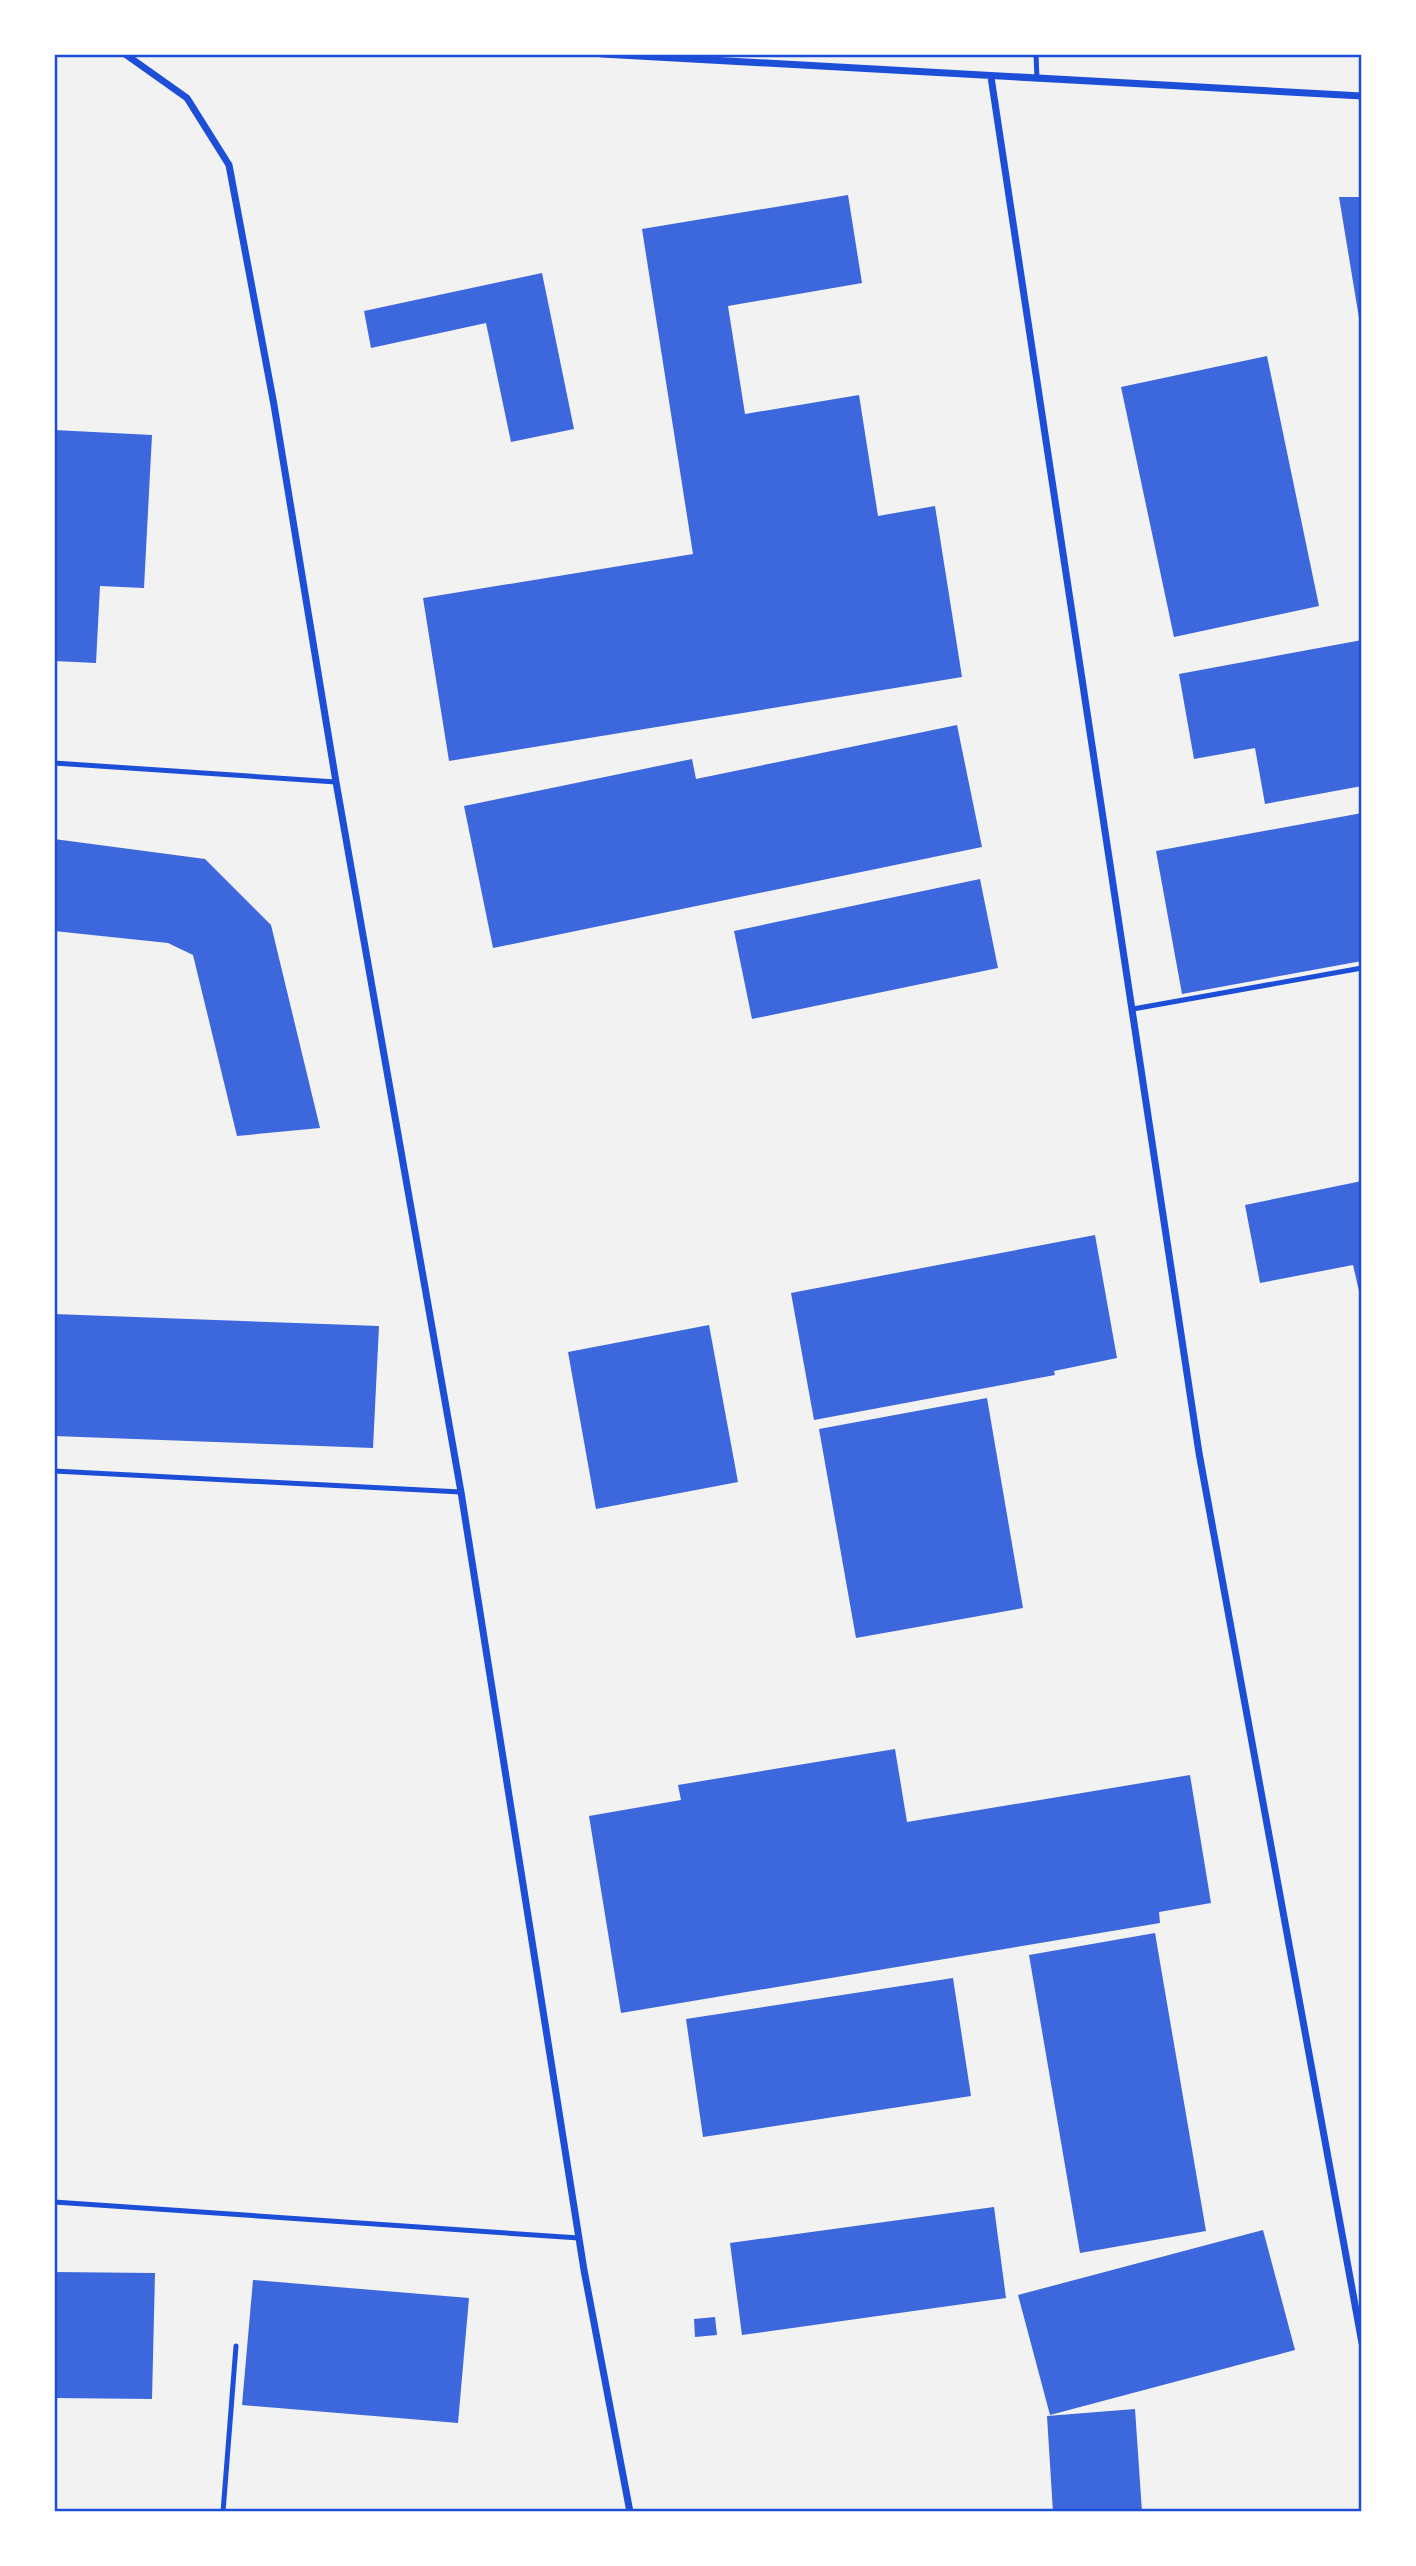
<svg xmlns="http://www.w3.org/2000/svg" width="1416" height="2566" font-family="Spectral,serif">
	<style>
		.building { fill: #3d67dc }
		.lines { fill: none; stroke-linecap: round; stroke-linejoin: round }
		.service { stroke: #1d4ed8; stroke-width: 5 }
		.minor { stroke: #1d4ed8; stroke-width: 7 }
		.neatline { fill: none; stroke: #1d4ed8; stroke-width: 2.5 }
	</style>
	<rect width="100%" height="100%" fill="#f2f2f2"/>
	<path class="building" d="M848,195l14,88 -134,23 17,108 114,-19 19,121 57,-10 27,171 -513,84 -26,-163 270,-44 -51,-325z
		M1339,197h23v127h-2z
		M542,273l32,156 -63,13 -25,-119 -115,25 -7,-37z
		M1267,356l52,250 -145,31 -53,-250z
		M54,430l98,5 -8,153 -44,-2 -4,77 -42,-2z
		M1362,640v146l-97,18 -10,-56 -61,11 -15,-85z
		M957,725l25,122 -489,101 -29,-142 228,-47 4,20z
		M1362,813v148l-180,33 -26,-143z
		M54,839l151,20 66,66 49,203 -83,8 -44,-181 -25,-12 -114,-12z
		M980,879l18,89 -246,51 -18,-88z
		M1362,1181v123l-9,-39 -93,18 -15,-78z
		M1095,1235l22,123 -63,13 1,4 -241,45 -23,-127z
		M54,1314l325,12 -6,122 -319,-12z
		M709,1325l29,157 -142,27 -28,-157z
		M987,1398l36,210 -167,30 -37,-209z
		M895,1749l12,73 283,-47 21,128 -52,9 1,11 -539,90 -32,-197 92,-16 -3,-15z
		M1155,1933l51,298 -126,22 -51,-298z
		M953,1978l18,118 -268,41 -17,-118z
		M994,2207l12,91 -264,37 -12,-92z
		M1263,2230l32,120 -245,65 -32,-120z
		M54,2272l101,1 -3,126 -98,-1z
		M253,2280l216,18 -11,125 -216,-18z
		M715,2317l2,18 -22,2 -1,-18z
		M1135,2409l7,103h-89l-6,-96z"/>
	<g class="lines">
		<path class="service" d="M1036,54l1,25
			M54,763l282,19
			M1133,1009l229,-41
			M54,1471l407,21
			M54,2202l525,36
			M223,2512l13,-166"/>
		<path class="minor" d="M125,54l62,44 42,67 45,240 62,377 125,710 123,778 46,242
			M602,54l760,42
			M991,77l208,1376 163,890"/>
	</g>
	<rect width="1416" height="2566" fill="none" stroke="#ffffff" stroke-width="112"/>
	<rect x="56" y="56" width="1304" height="2454" class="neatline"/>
</svg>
